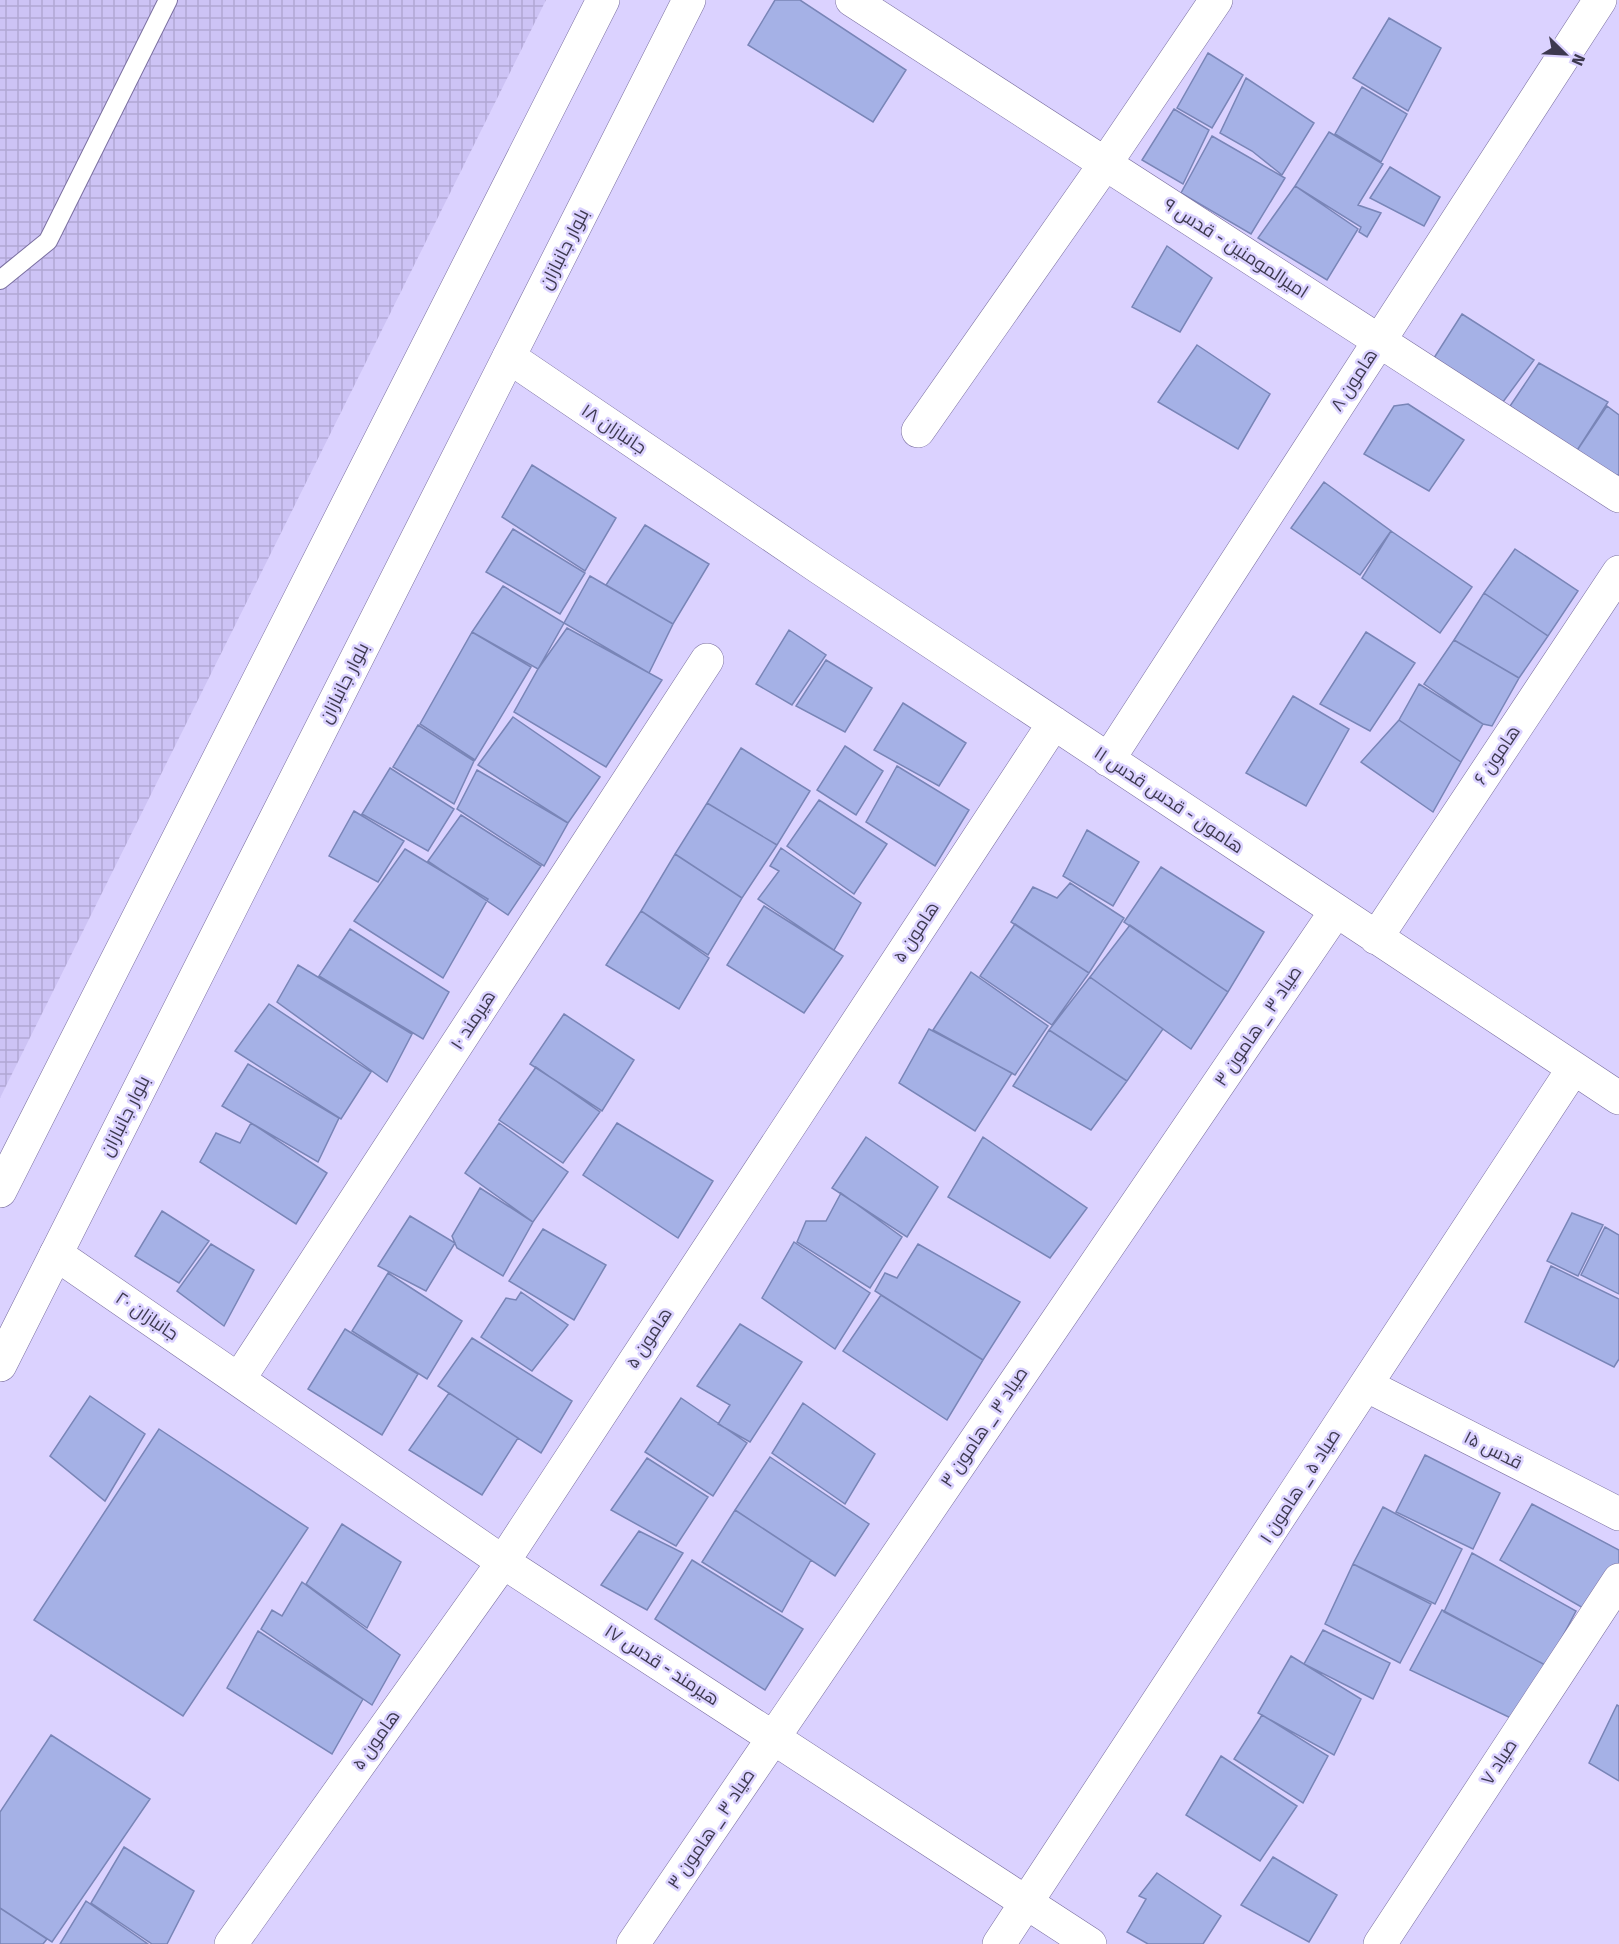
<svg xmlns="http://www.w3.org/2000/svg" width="1619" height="1944" font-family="'Fira Sans',Cairo,sans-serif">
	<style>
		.industrial { fill: url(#industrial-grid) }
		.building { fill: #a5b1e6; stroke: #7985b7; stroke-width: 1.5 }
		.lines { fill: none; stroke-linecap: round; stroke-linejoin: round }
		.service-casing { stroke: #7a6fa0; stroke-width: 20 }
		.minor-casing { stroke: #7a6fa0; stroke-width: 34 }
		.tertiary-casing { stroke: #7a6fa0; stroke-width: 34 }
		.service { stroke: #fff; stroke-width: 18 }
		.minor { stroke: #fff; stroke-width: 33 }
		.tertiary { stroke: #fff; stroke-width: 33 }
		.labels { text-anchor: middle; stroke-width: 5; stroke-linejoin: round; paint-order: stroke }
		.street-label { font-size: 18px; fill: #3d394f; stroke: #dbd2ff }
	</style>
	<defs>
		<pattern id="industrial-grid" width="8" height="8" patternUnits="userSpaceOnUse" patternTransform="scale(1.5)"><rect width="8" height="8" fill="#cdc3f5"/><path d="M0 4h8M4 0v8" fill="none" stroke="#b1a8d4"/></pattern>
	</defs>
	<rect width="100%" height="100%" fill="#dbd2ff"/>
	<path class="industrial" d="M0,0h546l-546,1098z"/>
	<path class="building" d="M775,0h25l106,70 -33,52 -125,-77z
		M1389,18l52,30 -33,63 -55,-33z
		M1208,53l35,22 -31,53 -35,-20z
		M1246,78l68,45 -32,52 -30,-24 -32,-18z
		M1362,87l45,27 -26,48 -46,-28z
		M1174,109l35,21 -26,54 -41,-24z
		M1329,132l54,32 -25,41 23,8 -14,24 -8,-5 2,-5 -66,-41z
		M1212,136l73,42 -34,56 -70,-41z
		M1390,167l50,30 -16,29 -54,-28z
		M1295,186l63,43 -31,51 -69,-42z
		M1167,246l45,32 -32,54 -48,-25z
		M1462,314l72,46 -34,46 -68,-45z
		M1197,345l73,49 -32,55 -80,-47z
		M1539,363l69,39 -32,50 -70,-40z
		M1408,404l56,36 -35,51 -65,-37 30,-48z
		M1607,406l12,9v60h-11l-32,-23z
		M532,465l84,53 -31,53 -83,-54z
		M1324,482l67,49 -31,44 -69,-47z
		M645,525l64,39 -36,60 -67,-39z
		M513,529l72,44 -25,41 -74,-42z
		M1391,531l81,56 -32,46 -78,-55z
		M1515,549l63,42 -30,45 -64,-43z
		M590,576l83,48 -24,49 -85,-50z
		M503,586l61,37 -26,46 -66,-37z
		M1484,593l64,43 -29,42 -65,-38z
		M567,628l95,52 -56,87 -92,-55 24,-43z
		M789,630l37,25 -34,50 -36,-21z
		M472,632l59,35 -56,93 -55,-36z
		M1366,632l49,31 -45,68 -50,-27z
		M1454,640l65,38 -27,48 -9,-2 -59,-40z
		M826,660l46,28 -27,44 -49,-26z
		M1419,684l64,40 -22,38 -62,-42z
		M1293,696l56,33 -43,77 -60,-33z
		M903,703l63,40 -27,43 -65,-36z
		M513,717l87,60 -32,46 -90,-58z
		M1399,720l62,42 -28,50 -72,-50z
		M418,725l56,36 -20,43 -61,-37z
		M845,746l38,25 -27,44 -39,-25z
		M741,748l69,43 -33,54 -70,-42z
		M897,766l72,44 -34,56 -69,-44z
		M390,768l64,41 -26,42 -66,-37z
		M477,770l91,53 -24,43 -87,-57z
		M819,800l68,44 -33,50 -67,-48z
		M707,803l70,42 -35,53 -67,-44z
		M354,811l50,30 -26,41 -49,-26z
		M461,815l80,51 -33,49 -80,-54z
		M1087,830l52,32 -26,44 -50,-30z
		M781,848l80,55 -27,47 -76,-51 21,-28 -9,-5z
		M405,849l83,50 -45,79 -89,-57z
		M675,854l67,44 -34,57 -67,-44z
		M1161,867l103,65 -36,60 -104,-70z
		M1070,883l54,35 -35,55 -78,-51 22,-35 24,11z
		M764,906l79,50 -39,57 -77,-48z
		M641,911l68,47 -30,51 -73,-44z
		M1015,924l74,49 -37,52 -72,-49z
		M1130,925l98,67 -37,57 -101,-72z
		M350,929l99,63 -26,47 -104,-63z
		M298,965l114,69 -25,48 -110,-80z
		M971,972l77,54 -33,49 -82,-45z
		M1090,977l73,52 -36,52 -78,-51z
		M269,1004l102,68 -30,47 -106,-68z
		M564,1014l70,46 -32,51 -72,-47z
		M929,1029l83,44 -37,58 -76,-48z
		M1049,1030l78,51 -36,49 -78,-44z
		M248,1064l91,54 -21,44 -96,-56z
		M536,1067l64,45 -37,51 -64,-43z
		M251,1123l76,50 -31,51 -96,-62 16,-29 24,10z
		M499,1123l69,49 -35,50 -68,-49z
		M617,1123l96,58 -35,57 -95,-63z
		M866,1137l72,50 -31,50 -75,-49z
		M983,1137l104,71 -37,50 -102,-61z
		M480,1188l53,34 -30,54 -46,-28 -5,-12z
		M841,1193l61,44 -32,51 -73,-46 9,-21h20z
		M162,1211l47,30 -30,42 -44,-27z
		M1572,1213l31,12 -25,51 -31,-15z
		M410,1216l45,27 -29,48 -48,-25z
		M1605,1227l14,8v59l-38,-19z
		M543,1229l63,36 -32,55 -65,-39z
		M794,1242l76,51 -35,56 -73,-51z
		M211,1244l43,26 -30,56 -47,-35z
		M918,1244l102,58 -37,58 -108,-69 10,-18 12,5z
		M1551,1266l68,33v60l-5,8 -89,-45z
		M388,1273l74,48 -35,58 -75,-48z
		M521,1292l47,33 -36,46 -51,-34 25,-39 10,2z
		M881,1295l102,65 -36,60 -104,-69z
		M740,1324l62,38 -52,80 -32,-18 12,-19 -33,-19z
		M345,1329l73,45 -36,61 -74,-46z
		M472,1338l100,63 -31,52 -103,-67z
		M449,1393l69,45 -36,57 -73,-45z
		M90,1396l55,38 -40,67 -55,-45z
		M681,1398l66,45 -34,53 -68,-44z
		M803,1403l72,51 -30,50 -73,-51z
		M159,1429l149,99 -125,188 -149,-96z
		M1425,1455l75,38 -27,56 -77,-37z
		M770,1457l99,67 -34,52 -100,-66z
		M647,1458l61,39 -32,49 -65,-36z
		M1532,1504l87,46v17l-29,45 -90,-52z
		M1383,1507l79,42 -27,55 -82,-40z
		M735,1510l76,50 -29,52 -80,-50z
		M342,1524l59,38 -34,66 -61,-44z
		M639,1531l44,22 -36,57 -46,-25z
		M1472,1553l104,58 -29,55 -103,-54z
		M692,1560l111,69 -38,61 -110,-71z
		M1353,1564l78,40 -31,59 -75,-39z
		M302,1582l98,73 -28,50 -111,-76 11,-19 10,6z
		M1442,1610l105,56 -30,55 -107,-51z
		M1323,1630l67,33 -17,36 -69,-35z
		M258,1631l105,68 -31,55 -105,-66z
		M1291,1656l70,43 -27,56 -76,-42z
		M1617,1705l2,1v75l-30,-18z
		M1262,1715l66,41 -25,47 -69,-44z
		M51,1735l99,64 -98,143 -52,-34v-96z
		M1221,1756l76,50 -37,55 -74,-46z
		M124,1847l70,44 -27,53h-15l-61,-41z
		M1273,1857l64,38 -28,47 -68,-37z
		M1157,1873l64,43 -18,28h-55l-21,-12 19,-33 -7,-3z
		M86,1901l62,43h-88z
		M0,1908l47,31 -4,5h-43z"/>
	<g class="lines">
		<defs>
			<path id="service" d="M0,280l48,-39 120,-241"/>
			<path id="minor" d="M852,0l767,496
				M509,357l311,211 799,530
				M918,431l187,-267 111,-164
				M1108,760l492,-760
				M1376,938l243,-366
				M56,1254l447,308 587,382
				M239,1379l468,-719
				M1366,1385l253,129
				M231,1944l272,-382 551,-839
				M633,1944l703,-1033
				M999,1944l574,-875
				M1380,1944l239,-364"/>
			<path id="tertiary" d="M0,1191l603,-1191
				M0,1365l689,-1365"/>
		</defs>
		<use href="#service" class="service-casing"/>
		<use href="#minor" class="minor-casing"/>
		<use href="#tertiary" class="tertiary-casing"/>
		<use href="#service" class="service"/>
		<use href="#minor" class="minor"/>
		<use href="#tertiary" class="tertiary"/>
	</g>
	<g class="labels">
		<g class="street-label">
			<text transform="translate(1236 248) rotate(33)" y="6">امیرالمومنین - قدس ۹</text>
			<text transform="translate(564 249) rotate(-63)" y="6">بلوار جانبازان</text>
			<text transform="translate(1354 380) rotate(-57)" y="6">هامون ۸</text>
			<text transform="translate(614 429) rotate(34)" y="6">جانبازان ۱۸</text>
			<text transform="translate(344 683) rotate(-63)" y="6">بلوار جانبازان</text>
			<text transform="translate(1497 755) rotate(-56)" y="6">هامون ۶</text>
			<text transform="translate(1169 800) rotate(34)" y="6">هامون - قدس قدس ۱۱</text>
			<text transform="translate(916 932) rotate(-57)" y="6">هامون ۵</text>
			<text transform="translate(473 1020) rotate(-57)" y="6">هیرمند ۱۰</text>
			<text transform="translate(1258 1026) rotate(-56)" y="6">صیاد ۳ _ هامون ۳</text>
			<text transform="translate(125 1116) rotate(-63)" y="6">بلوار جانبازان</text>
			<text transform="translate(147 1316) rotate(34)" y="6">جانبازان ۲۰</text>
			<text transform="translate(649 1338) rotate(-57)" y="6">هامون ۵</text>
			<text transform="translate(984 1427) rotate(-56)" y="6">صیاد ۳ _ هامون ۳</text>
			<text transform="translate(1493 1450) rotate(27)" y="6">قدس ۱۵</text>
			<text transform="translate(1300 1486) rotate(-57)" y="6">صیاد ۵ _ هامون ۱</text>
			<text transform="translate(662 1665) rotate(33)" y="6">هیرمند - قدس ۱۷</text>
			<text transform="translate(376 1740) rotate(-55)" y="6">هامون ۵</text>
			<text transform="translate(1499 1762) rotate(-57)" y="6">صیاد ۷</text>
			<text transform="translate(711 1829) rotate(-56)" y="6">صیاد ۳ _ هامون ۳</text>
		</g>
	</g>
	<g transform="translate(1565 54) rotate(114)" stroke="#dbd2ff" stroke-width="4.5" paint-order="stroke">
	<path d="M0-4.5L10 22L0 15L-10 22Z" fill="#3d394f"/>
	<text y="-9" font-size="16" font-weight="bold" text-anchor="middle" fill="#3d394f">N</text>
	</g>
</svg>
